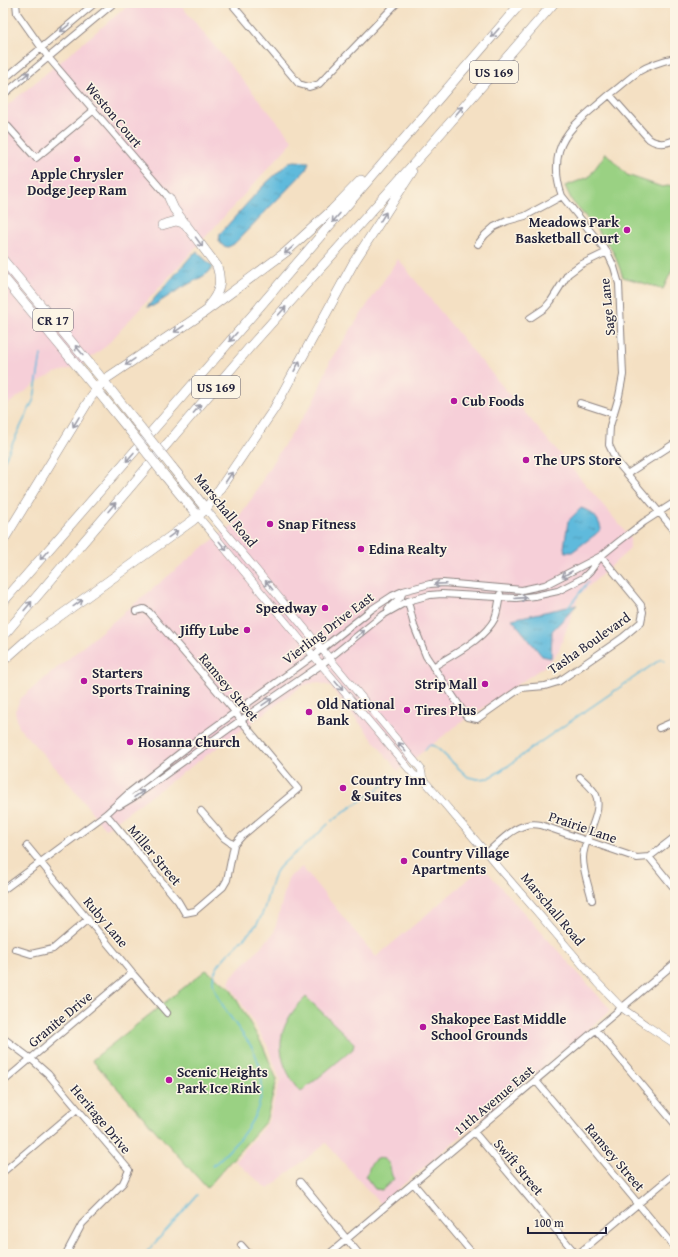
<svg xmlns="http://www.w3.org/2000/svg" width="678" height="1257" font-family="'Gentium Book Plus',serif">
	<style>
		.built { fill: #f6cfd8 }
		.park { fill: #9ad183; stroke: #5e7a5f }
		.water { fill: url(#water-ripples); stroke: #406e8c }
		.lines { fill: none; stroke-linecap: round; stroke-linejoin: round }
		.stream { stroke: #5fbadc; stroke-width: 1.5 }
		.minor-casing { stroke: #8b817f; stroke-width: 8 }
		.major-casing { stroke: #8b817f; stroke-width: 8 }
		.highway-casing { stroke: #8b817f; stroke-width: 10 }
		.minor { stroke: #fff; stroke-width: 6 }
		.major { stroke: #fff; stroke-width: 7 }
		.highway { stroke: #fff; stroke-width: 9 }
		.highway-bridge-casing { stroke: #8b817f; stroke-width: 10; stroke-linecap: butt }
		.highway-bridge { stroke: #fff; stroke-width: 9 }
		.oneway { stroke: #9c9ca7 }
		.poi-dot { fill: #b5179e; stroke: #fcf5e5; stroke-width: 1.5 }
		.labels { text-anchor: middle; stroke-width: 3; stroke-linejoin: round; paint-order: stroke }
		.shield { fill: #fcf5e5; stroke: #63616e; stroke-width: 1 }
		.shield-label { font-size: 13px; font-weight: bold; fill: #22223b }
		.street-label { font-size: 14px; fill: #22223b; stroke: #fcf5e5 }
		.poi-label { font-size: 14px; font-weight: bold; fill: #22223b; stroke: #fcf5e5; text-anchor: start }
	</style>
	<defs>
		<pattern id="water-ripples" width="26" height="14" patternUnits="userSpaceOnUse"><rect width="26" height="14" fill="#5fbadc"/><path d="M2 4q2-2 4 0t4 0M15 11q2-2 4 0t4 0" fill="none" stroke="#4e97b4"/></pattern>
	</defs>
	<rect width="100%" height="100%" fill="#fcf5e5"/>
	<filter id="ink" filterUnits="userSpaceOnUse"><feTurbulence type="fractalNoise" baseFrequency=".025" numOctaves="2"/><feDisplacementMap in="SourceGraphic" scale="8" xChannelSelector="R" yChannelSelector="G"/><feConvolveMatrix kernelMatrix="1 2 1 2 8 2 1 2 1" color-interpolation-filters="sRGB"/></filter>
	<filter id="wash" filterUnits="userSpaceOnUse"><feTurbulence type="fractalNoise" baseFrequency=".012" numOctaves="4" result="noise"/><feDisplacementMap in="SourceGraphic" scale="16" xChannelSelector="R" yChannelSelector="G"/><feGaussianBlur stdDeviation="0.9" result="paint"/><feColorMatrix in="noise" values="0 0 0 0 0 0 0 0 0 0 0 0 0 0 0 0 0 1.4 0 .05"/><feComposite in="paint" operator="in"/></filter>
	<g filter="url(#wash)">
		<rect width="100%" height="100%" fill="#f4e0c3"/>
		<path class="built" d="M131,3h48l114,138 -187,205 -26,20 -25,7 -17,9 -35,26v-299z
			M398,259l68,84 164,194v12l-51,46 -20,55 -11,14 -93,63 -57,44 -68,-85 -14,-4 -14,4 -197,143 -41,-52 -45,-49 -4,-17 6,-13 176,-146 36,-27 19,-27 20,-35 42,-62 17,-42z
			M302,867l74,90 107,-90 128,143 -231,194 -54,-61 -58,46 -33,-28 33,-39 12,-42 -13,-35 -38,-62 3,-7 42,-43 14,-55z"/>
		<path class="park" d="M606,153l21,22 35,12 13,-2v79l-12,25 -40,-12 -9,-24 -16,-22 -26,-30 -7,-15 24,-9z
			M206,970l24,18 33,58 14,34 -11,41 -59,67 -115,-128z
			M306,997l48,46 -1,6 -52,43c-28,-33 -27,-65 5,-95z
			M381,1158c13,5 7,13 13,21l-12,11 -7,-1 -10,-13c7,-8 2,-15 16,-18z"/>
		<path class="water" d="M294,161l15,1 -3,8 -72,74 -6,3 -5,-1 -4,-5 1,-7 5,-6 36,-40 28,-26z
			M197,252l16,15 -5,6 -8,5 -17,9 -30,19 -6,1 46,-53z
			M581,508c10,3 18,10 20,21l-5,5 -24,18h-6l-2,-4 4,-27z
			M577,605l-25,26 -1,27 -9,-2 -30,-37z"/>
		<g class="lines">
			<path class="stream" d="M3,463l31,-64 7,-44
				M567,609l21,-27
				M425,750l4,-5 6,1 33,31 10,2 11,-1 19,-12 25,-19 128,-88 3,2
				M332,821c20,-16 43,-28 62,-45
				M213,1166c36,-34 64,-66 40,-117 -11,-17 -38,-49 -40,-67 -2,-19 32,-42 43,-57 13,-17 10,-40 22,-56 7,-9 17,-15 25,-22 9,-7 17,-15 25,-23
				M145,1254l34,-38 18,-21"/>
		</g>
	</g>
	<g filter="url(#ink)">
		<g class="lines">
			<defs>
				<path id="minor" d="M16,3l1,10 31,44 121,141
					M231,3l68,81 10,3 10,-3 78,-81
					M675,58c-13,3 -26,7 -37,14 -10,7 -19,16 -29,23 -18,16 -43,32 -50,56 -4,16 -2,31 3,45l45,56 7,15 5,17 4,91 -4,21 -9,30 -1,19 8,17 58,69
					M3,80l92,-77
					M3,95l111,-92
					M610,95l39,44c9,6 16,5 26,1
					M3,121l33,37 58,-48
					M478,244l7,-9 9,-8 13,-6 18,-5 37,-20
					M530,318l15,-10 6,-7 17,-27 12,-9 27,-13
					M580,403l34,11
					M627,474l48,-31
					M408,601l6,25 12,30 41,61 10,2 44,-31 24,-2 13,-4 64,-44 19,-16 2,-10 -2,-7 -40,-49
					M388,609l13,-12 2,-6
					M433,667c20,-13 51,-27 62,-49 3,-8 4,-16 5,-24
					M659,728l16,-7
					M580,777c5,5 11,10 15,16 10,18 -12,45 -12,65 0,14 6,29 9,42
					M119,806l15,-9 107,-77 80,-55 62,-50 25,-14 22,-6 12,-1 74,4 19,-2 23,-5 25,-13 7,-7 11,-15 16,-13 27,-21 31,-20
					M201,811l23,27 10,7
					M106,814l72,87 7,12 10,-2 28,-24 4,-7 7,-35 8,-9 56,-47 -54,-65 -13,-17 -82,-95 -5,-3 -8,2
					M27,846l105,127 35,40
					M487,853c15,-13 31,-33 54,-28l96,33 12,-1 26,-20
					M649,857l26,32
					M3,890l103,-76 24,-22 64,-50 119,-86 59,-47 20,-13 11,-5 27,-7 13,-1 79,7 23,-5 56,-29
					M15,949l16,5 22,-5 35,-30
					M596,1030l79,94
					M3,1038l28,21 17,15 81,96 -6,13 -41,41 -16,30
					M536,1081l139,167
					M3,1082l129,-109
					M474,1132l102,122
					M3,1172l74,-63
					M300,1182l59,72
					M413,1183l60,71
					M241,1245l8,9
					M329,1254l346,-291
					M578,1254l97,-81"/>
				<path id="major" d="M206,509l215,260 2,10
					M198,516l110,133 106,126 9,4 175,204 24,25 24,17 29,19"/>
				<path id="highway" d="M169,198l5,11 43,57c5,16 3,26 -8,39
					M162,225l14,-4 10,3
					M3,260l96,115 38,48
					M3,277l89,107 38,47
					M172,467l34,42
					M165,476l33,40
					M3,541l88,-144 13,-17 98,-66 84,-62 46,-42 29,-30
					M3,602l178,-204 340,-395
					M3,636l246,-288 185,-207 120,-138
					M3,661l26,-23 163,-117 14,-12 68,-100 80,-147 58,-90"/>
			</defs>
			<use href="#minor" class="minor-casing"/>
			<use href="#major" class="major-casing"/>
			<use href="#highway" class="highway-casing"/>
			<use href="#minor" class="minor"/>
			<use href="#major" class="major"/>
			<use href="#highway" class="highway"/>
			<defs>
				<path id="highway-bridge" d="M137,423l35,44
					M130,431l35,45"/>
			</defs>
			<use href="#highway-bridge" class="highway-bridge-casing"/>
			<use href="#highway-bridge" class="highway-bridge"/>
		</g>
		<defs><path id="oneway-shaft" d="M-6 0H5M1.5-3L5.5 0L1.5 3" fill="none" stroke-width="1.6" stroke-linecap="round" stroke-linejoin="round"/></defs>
		<g class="oneway">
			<use href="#oneway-shaft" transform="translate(65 28) rotate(141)"/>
			<use href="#oneway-shaft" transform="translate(495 33) rotate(131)"/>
			<use href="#oneway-shaft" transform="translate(25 76) rotate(-41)"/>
			<use href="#oneway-shaft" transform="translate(459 111) rotate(-49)"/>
			<use href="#oneway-shaft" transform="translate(383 217) rotate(-58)"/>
			<use href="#oneway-shaft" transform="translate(336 218) rotate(131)"/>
			<use href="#oneway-shaft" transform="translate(199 242) rotate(54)"/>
			<use href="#oneway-shaft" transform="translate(289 250) rotate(139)"/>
			<use href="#oneway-shaft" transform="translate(282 311) rotate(-48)"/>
			<use href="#oneway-shaft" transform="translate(179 329) rotate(146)"/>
			<use href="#oneway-shaft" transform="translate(233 337) rotate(131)"/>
			<use href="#oneway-shaft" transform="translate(79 350) rotate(-130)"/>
			<use href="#oneway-shaft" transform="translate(130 362) rotate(146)"/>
			<use href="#oneway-shaft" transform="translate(297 366) rotate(-61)"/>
			<use href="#oneway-shaft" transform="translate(197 409) rotate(-49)"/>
			<use href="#oneway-shaft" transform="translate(76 422) rotate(121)"/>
			<use href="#oneway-shaft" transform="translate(130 457) rotate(131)"/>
			<use href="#oneway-shaft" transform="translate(229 477) rotate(-56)"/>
			<use href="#oneway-shaft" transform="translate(112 507) rotate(-49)"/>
			<use href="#oneway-shaft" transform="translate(173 534) rotate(-36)"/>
			<use href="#oneway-shaft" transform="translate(223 546) rotate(51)"/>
			<use href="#oneway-shaft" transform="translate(44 555) rotate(131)"/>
			<use href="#oneway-shaft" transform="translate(567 574) rotate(150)"/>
			<use href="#oneway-shaft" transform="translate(440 584) rotate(178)"/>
			<use href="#oneway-shaft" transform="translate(269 585) rotate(-129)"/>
			<use href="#oneway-shaft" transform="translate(521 598) rotate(-4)"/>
			<use href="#oneway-shaft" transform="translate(78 603) rotate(-36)"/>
			<use href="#oneway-shaft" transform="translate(28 606) rotate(-50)"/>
			<use href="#oneway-shaft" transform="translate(360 634) rotate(-39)"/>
			<use href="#oneway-shaft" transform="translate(339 686) rotate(50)"/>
			<use href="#oneway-shaft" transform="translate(267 702) rotate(-34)"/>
			<use href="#oneway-shaft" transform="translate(402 747) rotate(-129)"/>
			<use href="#oneway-shaft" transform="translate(139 794) rotate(-35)"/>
		</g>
	</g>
	<g class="poi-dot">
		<circle cx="77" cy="159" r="4"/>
		<circle cx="627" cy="230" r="4"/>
		<circle cx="454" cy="401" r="4"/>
		<circle cx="526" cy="460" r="4"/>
		<circle cx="270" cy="524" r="4"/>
		<circle cx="361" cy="549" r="4"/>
		<circle cx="325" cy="608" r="4"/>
		<circle cx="247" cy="630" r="4"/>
		<circle cx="84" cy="681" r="4"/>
		<circle cx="485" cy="684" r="4"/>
		<circle cx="407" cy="710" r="4"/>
		<circle cx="309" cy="712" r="4"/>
		<circle cx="130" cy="742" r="4"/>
		<circle cx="343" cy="788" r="4"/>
		<circle cx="404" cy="861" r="4"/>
		<circle cx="423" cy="1027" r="4"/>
		<circle cx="169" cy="1080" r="4"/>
	</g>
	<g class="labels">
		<g class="shield">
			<rect x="470" y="61" width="48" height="22" rx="3"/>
			<rect x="33" y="309" width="40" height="22" rx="3"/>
			<rect x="192" y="376" width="48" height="22" rx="3"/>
		</g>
		<g class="shield-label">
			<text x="494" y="77">US 169</text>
			<text x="53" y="325">CR 17</text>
			<text x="216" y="392">US 169</text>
		</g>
		<g class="street-label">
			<text transform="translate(114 115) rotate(50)" y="5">Weston Court</text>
			<text transform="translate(607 307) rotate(-96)" y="5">Sage Lane</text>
			<text transform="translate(226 510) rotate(51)" y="5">Marschall Road</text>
			<text transform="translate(328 628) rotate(-37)" y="5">Vierling Drive East</text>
			<text transform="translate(589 643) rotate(-35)" y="5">Tasha Boulevard</text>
			<text transform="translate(229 687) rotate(50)" y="5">Ramsey Street</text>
			<text transform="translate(583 827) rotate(19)" y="5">Prairie Lane</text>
			<text transform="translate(155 855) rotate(50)" y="5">Miller Street</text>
			<text transform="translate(553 909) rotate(50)" y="5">Marschall Road</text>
			<text transform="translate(106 922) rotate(50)" y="5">Ruby Lane</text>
			<text transform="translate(60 1019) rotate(-40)" y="5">Granite Drive</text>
			<text transform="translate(494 1100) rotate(-40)" y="5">11th Avenue East</text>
			<text transform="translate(101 1119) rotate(50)" y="5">Heritage Drive</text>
			<text transform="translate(615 1157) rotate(50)" y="5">Ramsey Street</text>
			<text transform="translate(519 1167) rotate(50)" y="5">Swift Street</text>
		</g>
		<g class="poi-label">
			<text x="77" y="179" text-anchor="middle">Apple Chrysler<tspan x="77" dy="16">Dodge Jeep Ram</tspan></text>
			<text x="619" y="227" text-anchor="end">Meadows Park<tspan x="619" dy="16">Basketball Court</tspan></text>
			<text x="462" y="406">Cub Foods</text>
			<text x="534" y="465">The UPS Store</text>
			<text x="278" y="529">Snap Fitness</text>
			<text x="369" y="554">Edina Realty</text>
			<text x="317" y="613" text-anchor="end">Speedway</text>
			<text x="239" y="635" text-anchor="end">Jiffy Lube</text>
			<text x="92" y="678">Starters<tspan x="92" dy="16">Sports Training</tspan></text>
			<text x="477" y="689" text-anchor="end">Strip Mall</text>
			<text x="317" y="709">Old National<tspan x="317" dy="16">Bank</tspan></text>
			<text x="415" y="715">Tires Plus</text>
			<text x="138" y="747">Hosanna Church</text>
			<text x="351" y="785">Country Inn<tspan x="351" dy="16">&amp; Suites</tspan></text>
			<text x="412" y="858">Country Village<tspan x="412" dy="16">Apartments</tspan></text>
			<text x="431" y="1024">Shakopee East Middle<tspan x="431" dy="16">School Grounds</tspan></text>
			<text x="177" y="1077">Scenic Heights<tspan x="177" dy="16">Park Ice Rink</tspan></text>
		</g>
	</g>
	<rect width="678" height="1257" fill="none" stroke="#fcf5e5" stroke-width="16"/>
	<path d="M528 1227v6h78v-6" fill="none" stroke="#22223b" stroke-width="2"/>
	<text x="534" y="1227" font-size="12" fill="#22223b" stroke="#fcf5e5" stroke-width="3" paint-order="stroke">100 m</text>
</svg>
